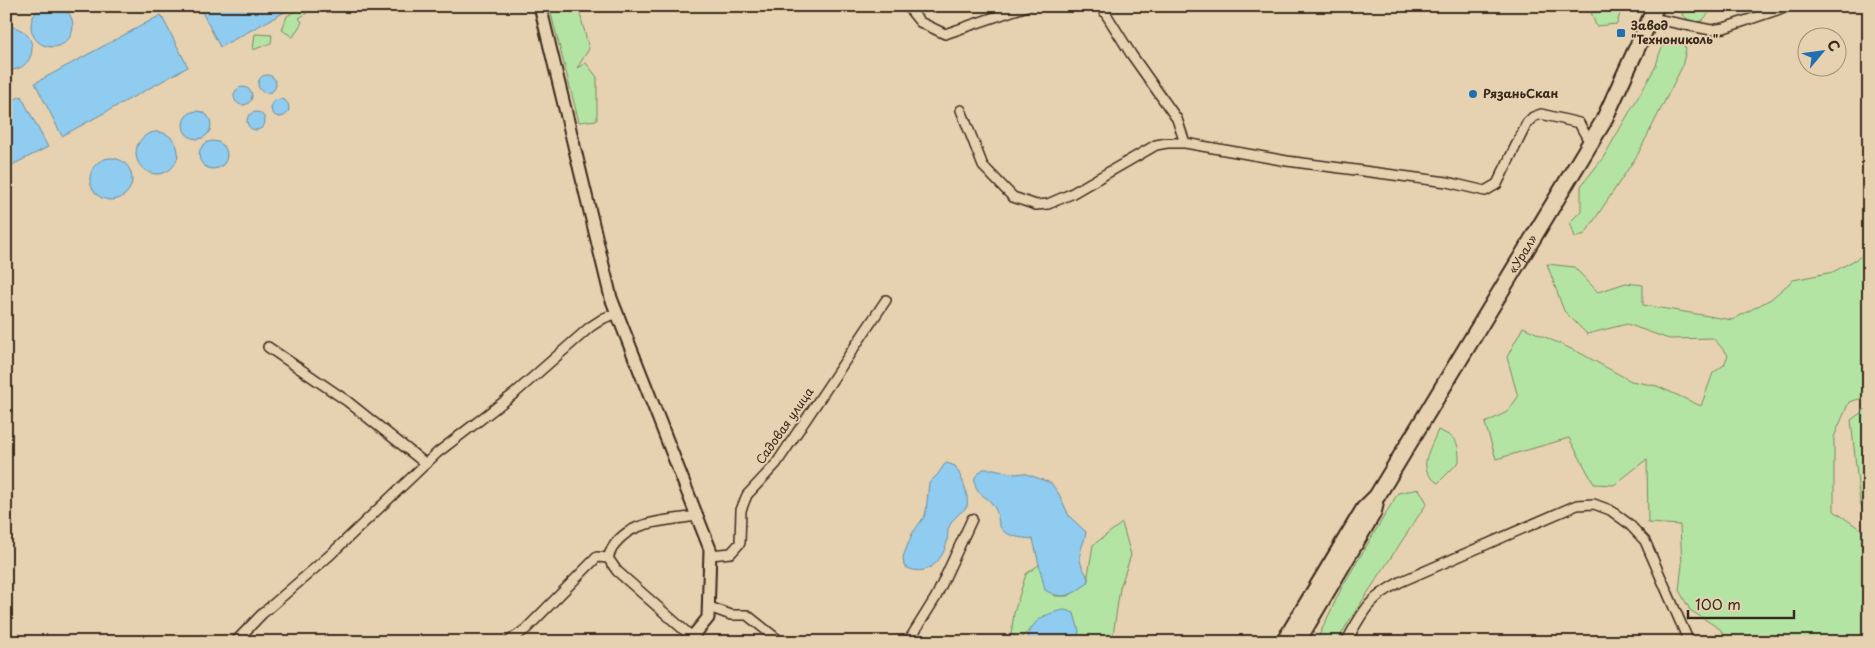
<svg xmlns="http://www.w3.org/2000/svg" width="1875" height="648" font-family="'Playpen Sans',sans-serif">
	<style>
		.green { fill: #b4e4a4; stroke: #788761 }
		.water { fill: #8fccef; stroke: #6d8b9b }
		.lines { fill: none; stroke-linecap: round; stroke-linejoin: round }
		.street-casing { stroke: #3b2a1e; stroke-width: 12 }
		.secondary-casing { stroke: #3b2a1e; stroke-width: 15 }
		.highway-casing { stroke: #3b2a1e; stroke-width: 19 }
		.street { stroke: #e6d2b0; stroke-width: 9 }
		.secondary { stroke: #e6d2b0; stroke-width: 11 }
		.highway { stroke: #e6d2b0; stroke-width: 15 }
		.poi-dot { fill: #1f6fb2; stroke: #e6d2b0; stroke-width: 2 }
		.labels { text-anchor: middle; stroke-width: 4; stroke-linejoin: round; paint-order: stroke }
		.poi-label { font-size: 12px; font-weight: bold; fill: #3b2a1e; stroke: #e6d2b0; text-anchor: start }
		.street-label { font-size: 12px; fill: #3b2a1e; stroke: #e6d2b0 }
	</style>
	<rect width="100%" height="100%" fill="#e6d2b0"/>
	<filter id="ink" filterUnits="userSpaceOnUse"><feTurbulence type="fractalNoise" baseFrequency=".02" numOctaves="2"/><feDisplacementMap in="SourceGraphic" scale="10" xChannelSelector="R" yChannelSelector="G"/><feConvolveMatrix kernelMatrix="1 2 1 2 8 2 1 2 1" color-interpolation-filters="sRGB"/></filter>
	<g filter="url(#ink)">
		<path class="green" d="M304,6h1l2,7 -8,5 3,4 -9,15 -11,-7 5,-14z
			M549,6h29l11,43 -12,19 9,-5 11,14v43l-18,2z
			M1595,6h27l-5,18 -21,2 -5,-14z
			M1685,6h30l-13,15 -9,2 -11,-8z
			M255,34l17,1 -1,8 -18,7z
			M1671,37l9,2 6,10 -4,18 -44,87 -53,80 -10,3 -5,-15 11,-11v-25l22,-28 53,-92c3,-12 5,-20 15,-29z
			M1869,252v144l-20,6 -15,35v74l35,24v30l-5,33 1,34 -12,10h-78l-14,-6 -16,6h-17l-8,-13 -30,-19 -11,-20 3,-25 -2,-40 -32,-2 -1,-64 -33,26 -20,-1 -25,-46 -73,21 -11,-36 22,-11 11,-15 -11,-40 16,-30 57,26 51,28 26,5 44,20 12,-33 11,-8 4,-10 -15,-17 -44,1 -42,-15 -40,10 -23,-23 -17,-47 27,3 24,25 28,-9 17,2v20l89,15 39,-21 22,-19 40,-8z
			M1869,407v111l-9,-15 -9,-83z
			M1438,430c19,8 21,12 21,32l-21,21c-23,-15 -8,-32 0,-53z
			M1419,489l8,14 -78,118 -12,21h-21l26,-55 56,-94z
			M1122,523l9,32 -11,33 -8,54h-36l2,-11 -33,-16 -25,24 -9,-5 3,-21 12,-39 14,-10 3,11 12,21h13l20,-13v-8l5,-30z"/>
		<path class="water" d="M31 26a21 21 0 1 1 42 0a21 21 0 1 1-42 0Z
			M199,6h97l-76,41z
			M161,15l27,52 -126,69 -27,-53z
			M13,27c30,7 22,46 -7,43v-42z
			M258 84a9 9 0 1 1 18 0a9 9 0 1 1-18 0Z
			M234 96a9 9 0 1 1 18 0a9 9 0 1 1-18 0Z
			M21,96l27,51 -42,21v-64z
			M271 108a9 9 0 1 1 18 0a9 9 0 1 1-18 0Z
			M183 125a14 14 0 1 1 28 0a14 14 0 1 1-28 0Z
			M247 121a9 9 0 1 1 18 0a9 9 0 1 1-18 0Z
			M136 153a21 21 0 1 1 42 0a21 21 0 1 1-42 0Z
			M199 155a14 14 0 1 1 28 0a14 14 0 1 1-28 0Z
			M90 179a21 21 0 1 1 42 0a21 21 0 1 1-42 0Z
			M947,463l8,3c7,12 14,26 12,41 -7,6 -14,11 -18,20 -2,4 -1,10 -2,15 -5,21 -23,37 -43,24l-1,-9 9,-23 12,-17 2,-6 3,-28 9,-9 6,-9z
			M983,469h11l21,5 9,-1 27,10 8,11 10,22 17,16c-1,11 -9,20 -5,32 3,8 7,9 7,19 -16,12 -24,18 -43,7l-12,-51c-11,-1 -30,-2 -34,-15 -1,-6 -2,-14 -6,-19 -8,-12 -20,-9 -18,-28z
			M1065,610l9,3 5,18 -3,11h-48c-1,-20 20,-30 37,-32z"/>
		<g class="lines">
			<defs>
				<path id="street" d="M907,6l13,16 25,12 82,-28
					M1101,6l30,48 46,65 8,24
					M1651,18l60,12 13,-2 65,-22
					M961,110l22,56 30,31 23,8 12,-1 23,-10 85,-49 11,-2h18l102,18 160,21 38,9 12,-7 30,-61 6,-6 8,-3 38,9 11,20
					M268,347l79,54 79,63
					M710,555l21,-2 9,-10 1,-33 6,-15 29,-31 110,-164
					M608,558l9,13 75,66
					M608,558c12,-38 56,-37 90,-42
					M708,604l4,4 19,7h16l34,27
					M235,642l27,-28 68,-59 107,-102 78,-60 75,-66 14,-9 13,-5
					M508,642l18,-13 71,-72 11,1
					M908,642l28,-45 36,-78
					M1346,642c18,-32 21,-42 54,-60l177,-77 17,-1 16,6 19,14 16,17 44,101"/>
				<path id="secondary" d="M540,6l71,292 99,251 -2,69 -20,24"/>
				<g id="highway">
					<path id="s1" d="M1284,642l80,-133 13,-13 226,-374 53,-116"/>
					<path d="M1297,642l76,-129 2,-8"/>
				</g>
			</defs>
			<use href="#street" class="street-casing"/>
			<use href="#secondary" class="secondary-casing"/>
			<use href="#highway" class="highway-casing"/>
			<use href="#street" class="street"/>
			<use href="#secondary" class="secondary"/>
			<use href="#highway" class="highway"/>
		</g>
	</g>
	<g class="poi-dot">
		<rect x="1616" y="28" width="10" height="10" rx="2.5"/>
		<circle cx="1473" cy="94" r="5"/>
	</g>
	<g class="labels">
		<g class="poi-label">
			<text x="1631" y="30">Завод<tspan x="1631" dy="14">"Технониколь"</tspan></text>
			<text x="1483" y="98">РязаньСкан</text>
		</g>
		<g class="street-label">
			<text dy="4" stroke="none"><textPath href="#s1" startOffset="456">«Урал»</textPath></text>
			<text transform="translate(785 426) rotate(-55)" y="4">Садовая улица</text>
		</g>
	</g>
	<rect width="1875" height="648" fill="none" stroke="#e6d2b0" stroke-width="25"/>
	<rect x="12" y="12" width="1850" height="623" fill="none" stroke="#3b2a1e" stroke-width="2" filter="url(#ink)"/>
	<g transform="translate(1822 52) rotate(61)"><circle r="24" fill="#e6d2b0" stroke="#a28f76"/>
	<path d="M0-4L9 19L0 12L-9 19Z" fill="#1f6fb2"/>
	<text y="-8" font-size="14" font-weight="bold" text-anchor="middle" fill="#3b2a1e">С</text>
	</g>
	<path d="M1688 610v8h106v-8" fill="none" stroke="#3b2a1e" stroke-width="2.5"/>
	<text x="1695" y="610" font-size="15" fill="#3b2a1e" stroke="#e6d2b0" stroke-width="4" paint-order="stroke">100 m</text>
</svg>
